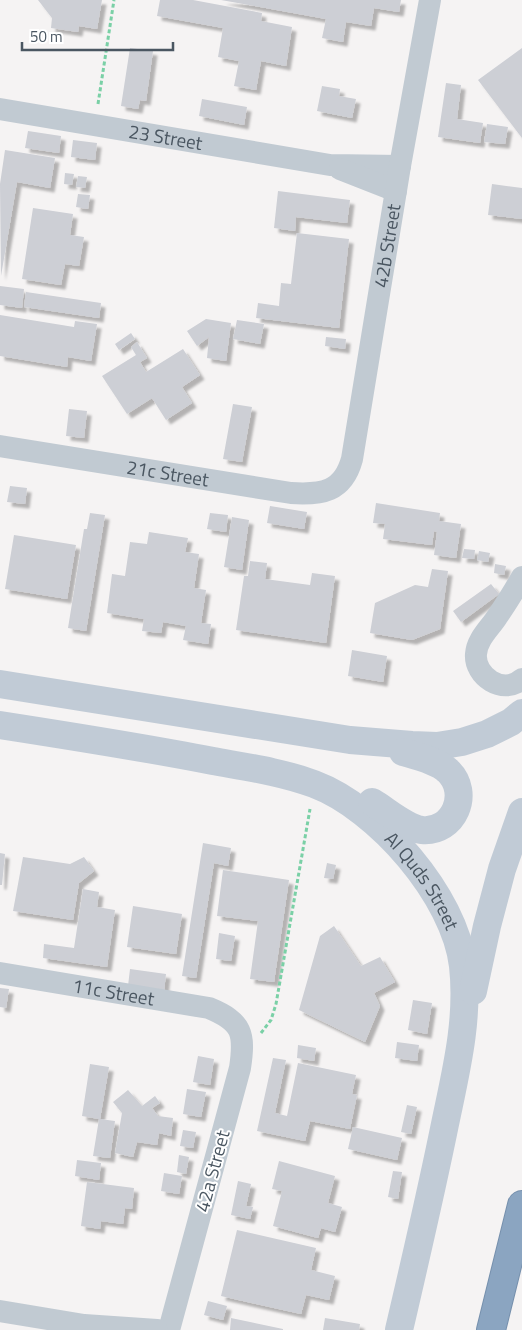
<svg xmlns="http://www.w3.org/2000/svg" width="522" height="1330" font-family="'Titillium Web',sans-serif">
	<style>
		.building { fill: #cdcfd5; filter: url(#shadow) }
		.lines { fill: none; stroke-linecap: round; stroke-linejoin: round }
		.highway-casing { stroke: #7690ad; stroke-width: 30 }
		.path { stroke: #7ad0a6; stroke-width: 3; stroke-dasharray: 4 2.5; stroke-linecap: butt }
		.street { stroke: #c1cad2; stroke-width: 22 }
		.secondary { stroke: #c1cbd6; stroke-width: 28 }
		.highway { stroke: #8ba5c1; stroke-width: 28 }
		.labels { text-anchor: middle; stroke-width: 4; stroke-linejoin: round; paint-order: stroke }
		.street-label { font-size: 19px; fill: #4a5661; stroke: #fff }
	</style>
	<defs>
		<filter id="shadow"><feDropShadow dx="4.5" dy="4.5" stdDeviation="1" flood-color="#0004"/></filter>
	</defs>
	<rect width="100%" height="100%" fill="#f5f3f3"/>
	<path class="building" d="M38,0h64l-5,29 -18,-3 -1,6 -27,-4 1,-10z
		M160,0h33l69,13 -1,8 31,6 -6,39 -25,-5 -5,29 -22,-4 5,-25 -21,-4 5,-29 -66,-12z
		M221,0h180l-2,12 -25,-4 -3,18 -25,-4 -3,20 -21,-4 4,-19z
		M130,48l23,3 -7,50 -6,-1 -2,9 -17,-3z
		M522,48v90l-44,-58z
		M446,83l15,2 -4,34 26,4 -3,20 -42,-6z
		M322,86l18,3 -1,7 17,3 -4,19 -35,-7z
		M202,99l45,8 -3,18 -45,-9z
		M487,124l21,3 -3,17 -21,-2z
		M28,131l33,5 -2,17 -34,-5z
		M73,140l24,3 -2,17 -24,-3z
		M5,150l50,8 -5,30 -33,-6 -16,94 -1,-92z
		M65,173l9,1 -2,11 -8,-1z
		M78,176l9,1 -2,11 -9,-1z
		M492,184l30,4v31l-34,-4z
		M278,191l72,9 -3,23 -51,-6 -1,14 -21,-3z
		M78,194l12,1 -2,14 -12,-2z
		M33,208l40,6 -3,21 14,2 -5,29 -14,-2 -4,21 -39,-6z
		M297,233l52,6 -10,89 -83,-10 2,-15 21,3 2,-23 10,1z
		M0,286l24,3 -2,19 -22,-3z
		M26,292l75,11 -2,15 -75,-11z
		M0,315l74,12 1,-6 22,3 -6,37 -23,-4 -1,10 -67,-11z
		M206,319l25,4 -5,38 -19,-3 2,-21 -12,9 -10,-15z
		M237,320l27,4 -4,20 -27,-5z
		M131,333l4,6 -16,11 -4,-6z
		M326,337l20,2 -1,10 -20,-3z
		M137,342l10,16 -7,4 6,10 37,-23 17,26 -18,12 10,16 -26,17 -14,-22 -25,16 -25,-38 34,-21 -5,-8z
		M233,404l19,3 -10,55 -19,-3z
		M69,409l18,2 -3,27 -18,-2z
		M10,486l17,2 -2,16 -18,-2z
		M376,503l64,10 -1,8 22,3 -5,34 -22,-3 3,-23 -3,-1 -2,14 -49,-6 2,-15 -12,-1z
		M270,506l37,6 -3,17 -37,-6z
		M90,513l15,2 -19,116 -18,-3 16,-99h3z
		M210,513l18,2 -2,17 -19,-3z
		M232,517l17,3 -7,50 -18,-3z
		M149,532l39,6 -3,14 14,2 -5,34 12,2 -5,33 10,1 -3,20 -25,-4 3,-14 -23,-4 -2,11 -19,-2 2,-12 -37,-6 5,-39 13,2 5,-34 17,2z
		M14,535l62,10 -9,54 -62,-10z
		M464,549l11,1 -1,9 -12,-1z
		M479,551l11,2 -2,9 -11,-2z
		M250,561l17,2 -2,16 45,6 2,-12 23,3 -9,67 -90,-13 8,-54h4z
		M495,564l11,2 -2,9 -10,-2z
		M432,569l16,2 -8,58 -28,11 -42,-7 5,-30 40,-18 13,2z
		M491,584l8,10 -38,28 -8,-11z
		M352,650l35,6 -4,26 -35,-6z
		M203,843l28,5 -3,18 -14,-3 -18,115 -14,-2z
		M0,853l5,1 -3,31h-2z
		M23,857l47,7 14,-7 10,14 -15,12 -6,37 -60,-9z
		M327,863l9,2 -3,14 -9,-1z
		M223,870l66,10 -15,102 -24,-3 8,-58 -41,-5z
		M83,889l16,3 -2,15 18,3 -8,57 -64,-9 1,-14 30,4z
		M133,906l49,8 -6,40 -49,-7z
		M334,926l27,40 19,-9 15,25 -21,11 6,13 -15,36 -66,-32 21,-74z
		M219,933l16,3 -4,25 -15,-2z
		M130,969l36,5 -2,17 -36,-5z
		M0,988l9,1 -3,19 -6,-1z
		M413,1000l19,3 -5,31 -19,-4z
		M397,1042l22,3 -2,16 -22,-3z
		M298,1045l18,3 -2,13 -17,-3z
		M198,1056l16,3 -4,26 -17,-3z
		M273,1058l13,2 -11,53 12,3 11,-53 58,12 -4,19 5,1 -7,34 -40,-8 -5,20 -48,-10z
		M90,1064l19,3 -9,52 15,2 -5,37 -17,-2 6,-37 -17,-3z
		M187,1089l19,3 -5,25 -18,-3z
		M128,1090l14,16 13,-10 5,7 -8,5 6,8 15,2 -2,18 -12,-3 -2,12 -20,-3 -4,15 -18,-4 7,-40 -9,-11z
		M407,1105l10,2 -6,27 -10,-2z
		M353,1127l49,11 -5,22 -49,-11z
		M183,1130l13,2 -3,16 -13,-2z
		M179,1155l10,2 -3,17 -9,-2z
		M77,1160l24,3 -2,17 -24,-4z
		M279,1161l56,15 -7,27 14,4 -7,25 -14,-4 -3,10 -45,-12 9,-35 -10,-2z
		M393,1171l9,1 -4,27 -10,-2z
		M164,1173l18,3 -3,18 -18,-3z
		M238,1181l13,3 -5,22 7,1 -3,12 -19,-4z
		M87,1182l47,6 -2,21 -7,-1 -2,16 -22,-3 -1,8 -19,-3z
		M237,1230l79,18 -5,22 24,6 -6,24 -23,-5 -5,19 -80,-18z
		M208,1301l19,5 -4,14 -19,-5z
		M231,1318l52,11v1h-53z
		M325,1318l35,6 -1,6h-36z"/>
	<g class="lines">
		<defs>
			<path id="highway" d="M491,1330l31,-125"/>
		</defs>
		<use href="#highway" class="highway-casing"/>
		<path class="path" d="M98,104l16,-104
			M261,1033l10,-13 5,-16 34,-195"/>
		<g class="street">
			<path id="s1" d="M0,109l330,56 70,1"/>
			<path d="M340,169l56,22"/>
			<path id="s2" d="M0,446l291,47c31,2 52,-1 61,-34l48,-293 30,-166"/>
			<path d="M522,577c-8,14 -16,27 -25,40 -7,11 -20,22 -21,37 -2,22 27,42 46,25"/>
			<path id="s3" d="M0,973l209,35c34,14 36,26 31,60l-71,262"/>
			<path d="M0,1311l84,14 73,5"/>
		</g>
		<g class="secondary">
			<path d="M0,684l350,56 62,5 25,1 25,-4 25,-8 24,-12 11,-9"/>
			<path id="s4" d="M0,725c71,11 142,22 213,36 33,6 69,11 101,23 64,24 141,112 149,182 6,54 -7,105 -18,158 -14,69 -30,137 -46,206"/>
			<path d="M372,802c14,8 34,26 50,28 32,3 49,-37 26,-59 -10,-10 -31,-15 -45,-19"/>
			<path d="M473,991l14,-65 15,-57 20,-57"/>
		</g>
		<use href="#highway" class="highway"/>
	</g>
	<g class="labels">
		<g class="street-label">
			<text dy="7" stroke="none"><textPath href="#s1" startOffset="168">23 Street</textPath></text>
			<text dy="7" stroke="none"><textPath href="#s2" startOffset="589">42b Street</textPath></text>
			<text dy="7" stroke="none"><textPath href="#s2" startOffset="170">21c Street</textPath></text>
			<text dy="7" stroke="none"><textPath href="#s4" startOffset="468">Al Quds Street</textPath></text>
			<text dy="7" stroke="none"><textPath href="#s3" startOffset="115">11c Street</textPath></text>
			<text transform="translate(212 1171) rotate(-75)" y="7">42a Street</text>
		</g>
	</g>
	<path d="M22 42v8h151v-8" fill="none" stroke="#4a5661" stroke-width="2.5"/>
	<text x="30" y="42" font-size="15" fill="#4a5661" stroke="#ffffff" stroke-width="4" paint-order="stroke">50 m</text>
</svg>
